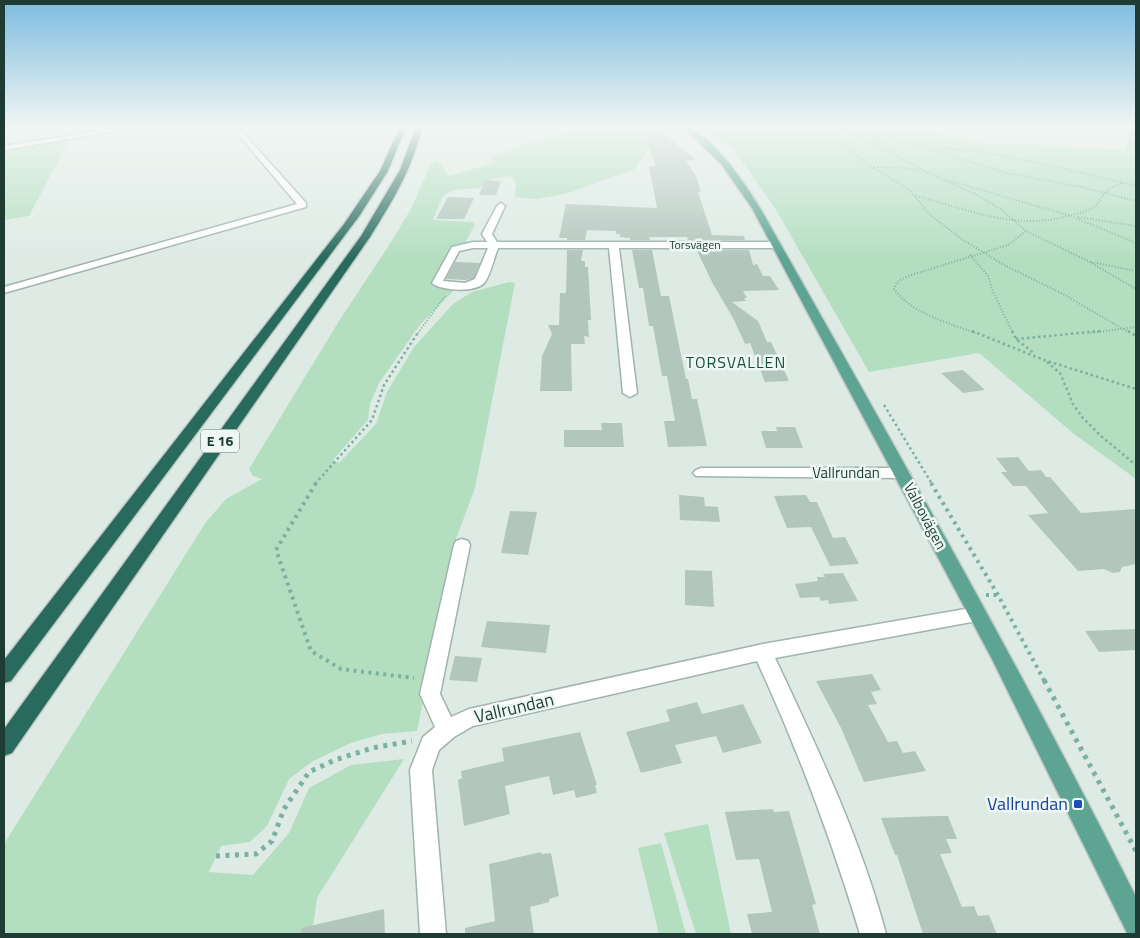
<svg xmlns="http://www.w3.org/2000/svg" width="1140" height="938" font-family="'Titillium Web',sans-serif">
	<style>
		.green { fill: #b4dec0 }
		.building { fill: #b3c6be }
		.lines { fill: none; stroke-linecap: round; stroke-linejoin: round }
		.minor-casing { stroke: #a1b3ac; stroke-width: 3 }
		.major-casing { stroke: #c0c8c6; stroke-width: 3 }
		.highway-casing { stroke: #c0c8c6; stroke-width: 3 }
		.path-far3 { stroke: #7bb1a0; stroke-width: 2; stroke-dasharray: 1 2; stroke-linecap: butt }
		.path-far2 { stroke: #7bb1a0; stroke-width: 2.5; stroke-dasharray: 2.5 3; stroke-linecap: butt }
		.path-far1 { stroke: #7bb1a0; stroke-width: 4; stroke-dasharray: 3 4.5; stroke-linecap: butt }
		.path { stroke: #7bb1a0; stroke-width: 5; stroke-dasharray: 4 5.5; stroke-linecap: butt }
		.minor { fill: #fff; fill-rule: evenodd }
		.major { fill: #5ea492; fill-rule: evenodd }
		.highway { fill: #286a5c; fill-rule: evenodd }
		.transit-dot { fill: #1a4fb4; stroke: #eef7f3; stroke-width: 2 }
		.labels { text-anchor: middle; stroke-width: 5; stroke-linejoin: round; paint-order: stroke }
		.far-street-label { font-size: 12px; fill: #1e3c34; stroke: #eef7f3 }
		.shield { fill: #eef7f3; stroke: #5c746d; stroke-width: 1 }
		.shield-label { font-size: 14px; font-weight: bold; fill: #1e3c34 }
		.street-label { font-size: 15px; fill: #1e3c34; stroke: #eef7f3 }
		.neighbourhood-label { font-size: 16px; letter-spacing: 1px; fill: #194f42; stroke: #eef7f3 }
		.near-street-label { font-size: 18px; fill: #1e3c34; stroke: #eef7f3 }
		.near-transit-label { font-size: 18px; fill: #164399; stroke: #eef7f3; text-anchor: end }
	</style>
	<rect width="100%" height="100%" fill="#deebe5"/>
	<path class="green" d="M581,127h53l22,17 -9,6 -12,19 -70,25 -29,5 -21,-2 1,-13 -4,-8 -21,3 -11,9 -27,2 -11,7 -9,23 39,2 3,2 -19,36h-9l-10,24 21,2 -39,40 -40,57 -9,21 -2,16 -35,40 6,3 37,-39 11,-32 27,-45 39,-43 19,-12 37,-10 6,1 -40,205 -19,51 -39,192 -35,3 -31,9 -38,18 -24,18 -22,47 -17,16 -29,4 -12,26 44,3 36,-42 20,-45 42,-23 53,-6 -87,139 -5,36h-308v-90l202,-322 20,-23 36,-20 -9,-3 -4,-7 90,-148 49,-74 23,-38 19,-43 7,-6 12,16 48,-14 -8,-5z
		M698,127h212l79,17 136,6 4,-14 -9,-9h11l5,3v349l-62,-45 -95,-81 -110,19 -94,-164 -41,-58z
		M70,139l-41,77 -25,4v-71z
		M708,824l23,110h-35l-32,-101z
		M661,843l25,91h-27l-21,-86z"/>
	<path class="building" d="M659,130l37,30 -10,1 10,15 5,16h-3l14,43 32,1 1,4h-57l-1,-3h-38l1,3h-20v-2l-10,-1v-3h-4v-3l-29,-1 -2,10h-18v-2h-8l7,-34 91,4 -8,-42h7l-14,-34z
		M485,180l16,1 -5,14h-17z
		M448,197l26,1 -10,21h-28z
		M567,250h16l-2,11h4v6h3l3,53h-3l1,17 -5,-1 1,8h-14l1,47h-32l2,-35 10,-22 -4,-9h11l1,-32h6z
		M632,250h20l9,46h8l17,83h2l4,20h5l10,47 -39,1 -4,-26h11l-8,-45h-5l-9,-50h-4l-6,-38h-4z
		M691,250h58l4,15 4,-1 6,12h7l9,14 -36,1 4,7h-3l2,3 -14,1 26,19 9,21h4l18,39 -24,1 -15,-39 -5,1 -12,-26 -20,-34 -16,-33z
		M455,262l25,1 -6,15 -8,2 -20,-1z
		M963,370l22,20 -22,3 -22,-20z
		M601,423h21l2,24h-60v-17h38z
		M776,427h19l8,21h-37l-5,-17h16z
		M1018,457l11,14 12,-1 5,7h4l31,36 55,-4v55l-14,3 -2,5 -7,1 -9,-4 -26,2 -50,-56 20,-2 -22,-27h-13l-12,-14h6l-11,-14z
		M679,495l25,2 1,9 13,1 2,15 -40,-2z
		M806,495l4,7h7l16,36 12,-1 14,27 -29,2 -19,-39 -24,1 -13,-32z
		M510,511l27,1 -9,43 -27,-2z
		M685,570l27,1 2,36 -29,-2z
		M843,573l15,28 -29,3 -1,-4 -7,1 -2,-4 -19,1 -5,-14 23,-3 -1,-4h8l-2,-3z
		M487,621l63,4 -4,28 -65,-6z
		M1136,629v21l-37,2 -14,-21z
		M455,656l27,2 -5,24 -28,-2z
		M872,674l9,16 -10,2 6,12 -9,1 20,37 9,-1 6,12 12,-2 11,20 -62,11 -23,-54 -25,-47z
		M697,702l5,12 41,-10 19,39 -39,10 -7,-17 -41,9 7,18 -41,10 -15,-41 44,-11 -4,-11z
		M580,732l17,53h-2l2,8 -21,5 -2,-8 -21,5 -4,-19 -23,5 -21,5 5,28 -46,12 -6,-46 4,-2 -1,-7 43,-10 -2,-13z
		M773,809l1,3 15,-1 27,93 -4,1 8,29h-68l-5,-20 25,-2 -13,-53 -23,1 -11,-48z
		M936,816h12l9,23h-11l6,14 -12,1 22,53 12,-1 4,10 11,-1 8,19h-74l-26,-79h-2l-14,-37z
		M541,852v2l10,-1 8,43 -10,3v3l-19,5 4,27h-69v-6l30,-7 -6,-57z
		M384,909l1,25h-84v-6z"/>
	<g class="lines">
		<defs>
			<path id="minor" d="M126,127h14l-136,23v-4z
				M232,127h6l68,76v4l-302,86v-6l293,-83z
				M501,203l4,3 -13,28 5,8h279l5,3 -5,3h-157l18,145 -7,4 -7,-4 -14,-145h-111c-4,10 -7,25 -13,34 -8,11 -44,9 -53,1l20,-36 21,-5h14l-5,-8 15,-28zM473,248h15l-13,31 -10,4 -22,-2 16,-30z
				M701,468h201l5,2 3,3 -3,3 -5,2 -206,-2 -3,-3 3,-3z
				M462,539l6,2 2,4 -30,149 11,23 18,-8 294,-65 214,-37 7,2 2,5 -2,5 -7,2 -202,37c42,89 86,181 111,276h-26c-28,-93 -62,-184 -103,-273l-284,65 -19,11 -15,13 -7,20 14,164h-26l-10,-164 13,-33 12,-10 -15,-33 34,-149 2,-4z"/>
			<path id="major" d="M683,127c25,0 65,61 77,81 129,228 259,456 376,689v37l-9,-1 -135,-274 -240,-451 -30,-43z"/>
			<path id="highway" d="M400,127h6l-18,44 -28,44 -349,466 -7,2v-23l340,-436 36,-53z
				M416,127h6c-9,41 -30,75 -52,110l-358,516 -8,3v-27l357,-493 39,-66z"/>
		</defs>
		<use href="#minor" class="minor-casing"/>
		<use href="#major" class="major-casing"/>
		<use href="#highway" class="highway-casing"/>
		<path class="path-far3" d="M817,127l55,40 39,24 17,22 32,25 44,27 59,29 67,39
			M838,127l17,5 25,1 -5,8 4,5 49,27 45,20 28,16 25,22 62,30 48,28
			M873,127c34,23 75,19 114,26 50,9 100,21 149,33
			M850,132l26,12
			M912,144l95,29 74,14 55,14
			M874,167l33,1 16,3
			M947,180l124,36 65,27
			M916,196c66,17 106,39 175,13 6,-2 8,-9 12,-14 5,-6 12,-9 19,-12
			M1078,217l58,9
			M970,255l18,21 5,16 20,41
			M1091,262l45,9
			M418,333l27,-37
			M975,333c-28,-11 -63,-19 -81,-44l3,-7 11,-6 100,-31 18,-14
			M1091,333l45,-6"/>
		<path class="path-far2" d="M972,331l72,29 92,29
			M1012,331l4,8 19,15
			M1128,331l8,5
			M1016,339l85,-8
			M1047,362l13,11 13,31 9,13 19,19 35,29
			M884,405l48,79
			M315,484l57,-64 12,-35 35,-54"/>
		<path class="path-far1" d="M316,483l-40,67 35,101 30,18 73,9
			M931,483l67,112 47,87
			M986,595h12"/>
		<path class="path" d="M1044,680l92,171
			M216,856l40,-2 16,-13 12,-32 25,-37 26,-12 37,-12 40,-7"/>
		<use href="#minor" class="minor"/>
		<use href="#major" class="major"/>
		<use href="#highway" class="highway"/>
	</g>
	<linearGradient id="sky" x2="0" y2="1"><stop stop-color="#7ebce0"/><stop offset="0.49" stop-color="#f0f6f3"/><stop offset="1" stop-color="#f0f6f3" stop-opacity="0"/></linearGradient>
	<rect width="1140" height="258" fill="url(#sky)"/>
	<rect class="transit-dot" x="1073" y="799" width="10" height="10" rx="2.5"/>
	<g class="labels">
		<g class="far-street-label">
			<text x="695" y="249">Torsvägen</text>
		</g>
		<rect class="shield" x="201" y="429.5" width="38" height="23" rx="4"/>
		<g class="shield-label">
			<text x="220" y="446">E 16</text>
		</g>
		<g class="street-label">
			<text x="846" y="478">Vallrundan</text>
			<text transform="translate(925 516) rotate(62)" y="5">Valbovägen</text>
		</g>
		<g class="neighbourhood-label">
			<text x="736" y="368">TORSVALLEN</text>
		</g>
		<g class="near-street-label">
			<text transform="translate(514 708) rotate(-13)" y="6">Vallrundan</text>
		</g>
		<g class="near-transit-label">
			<text x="1068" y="810">Vallrundan</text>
		</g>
	</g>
	<rect width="1140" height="938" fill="none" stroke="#1e3c34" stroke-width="10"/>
</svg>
